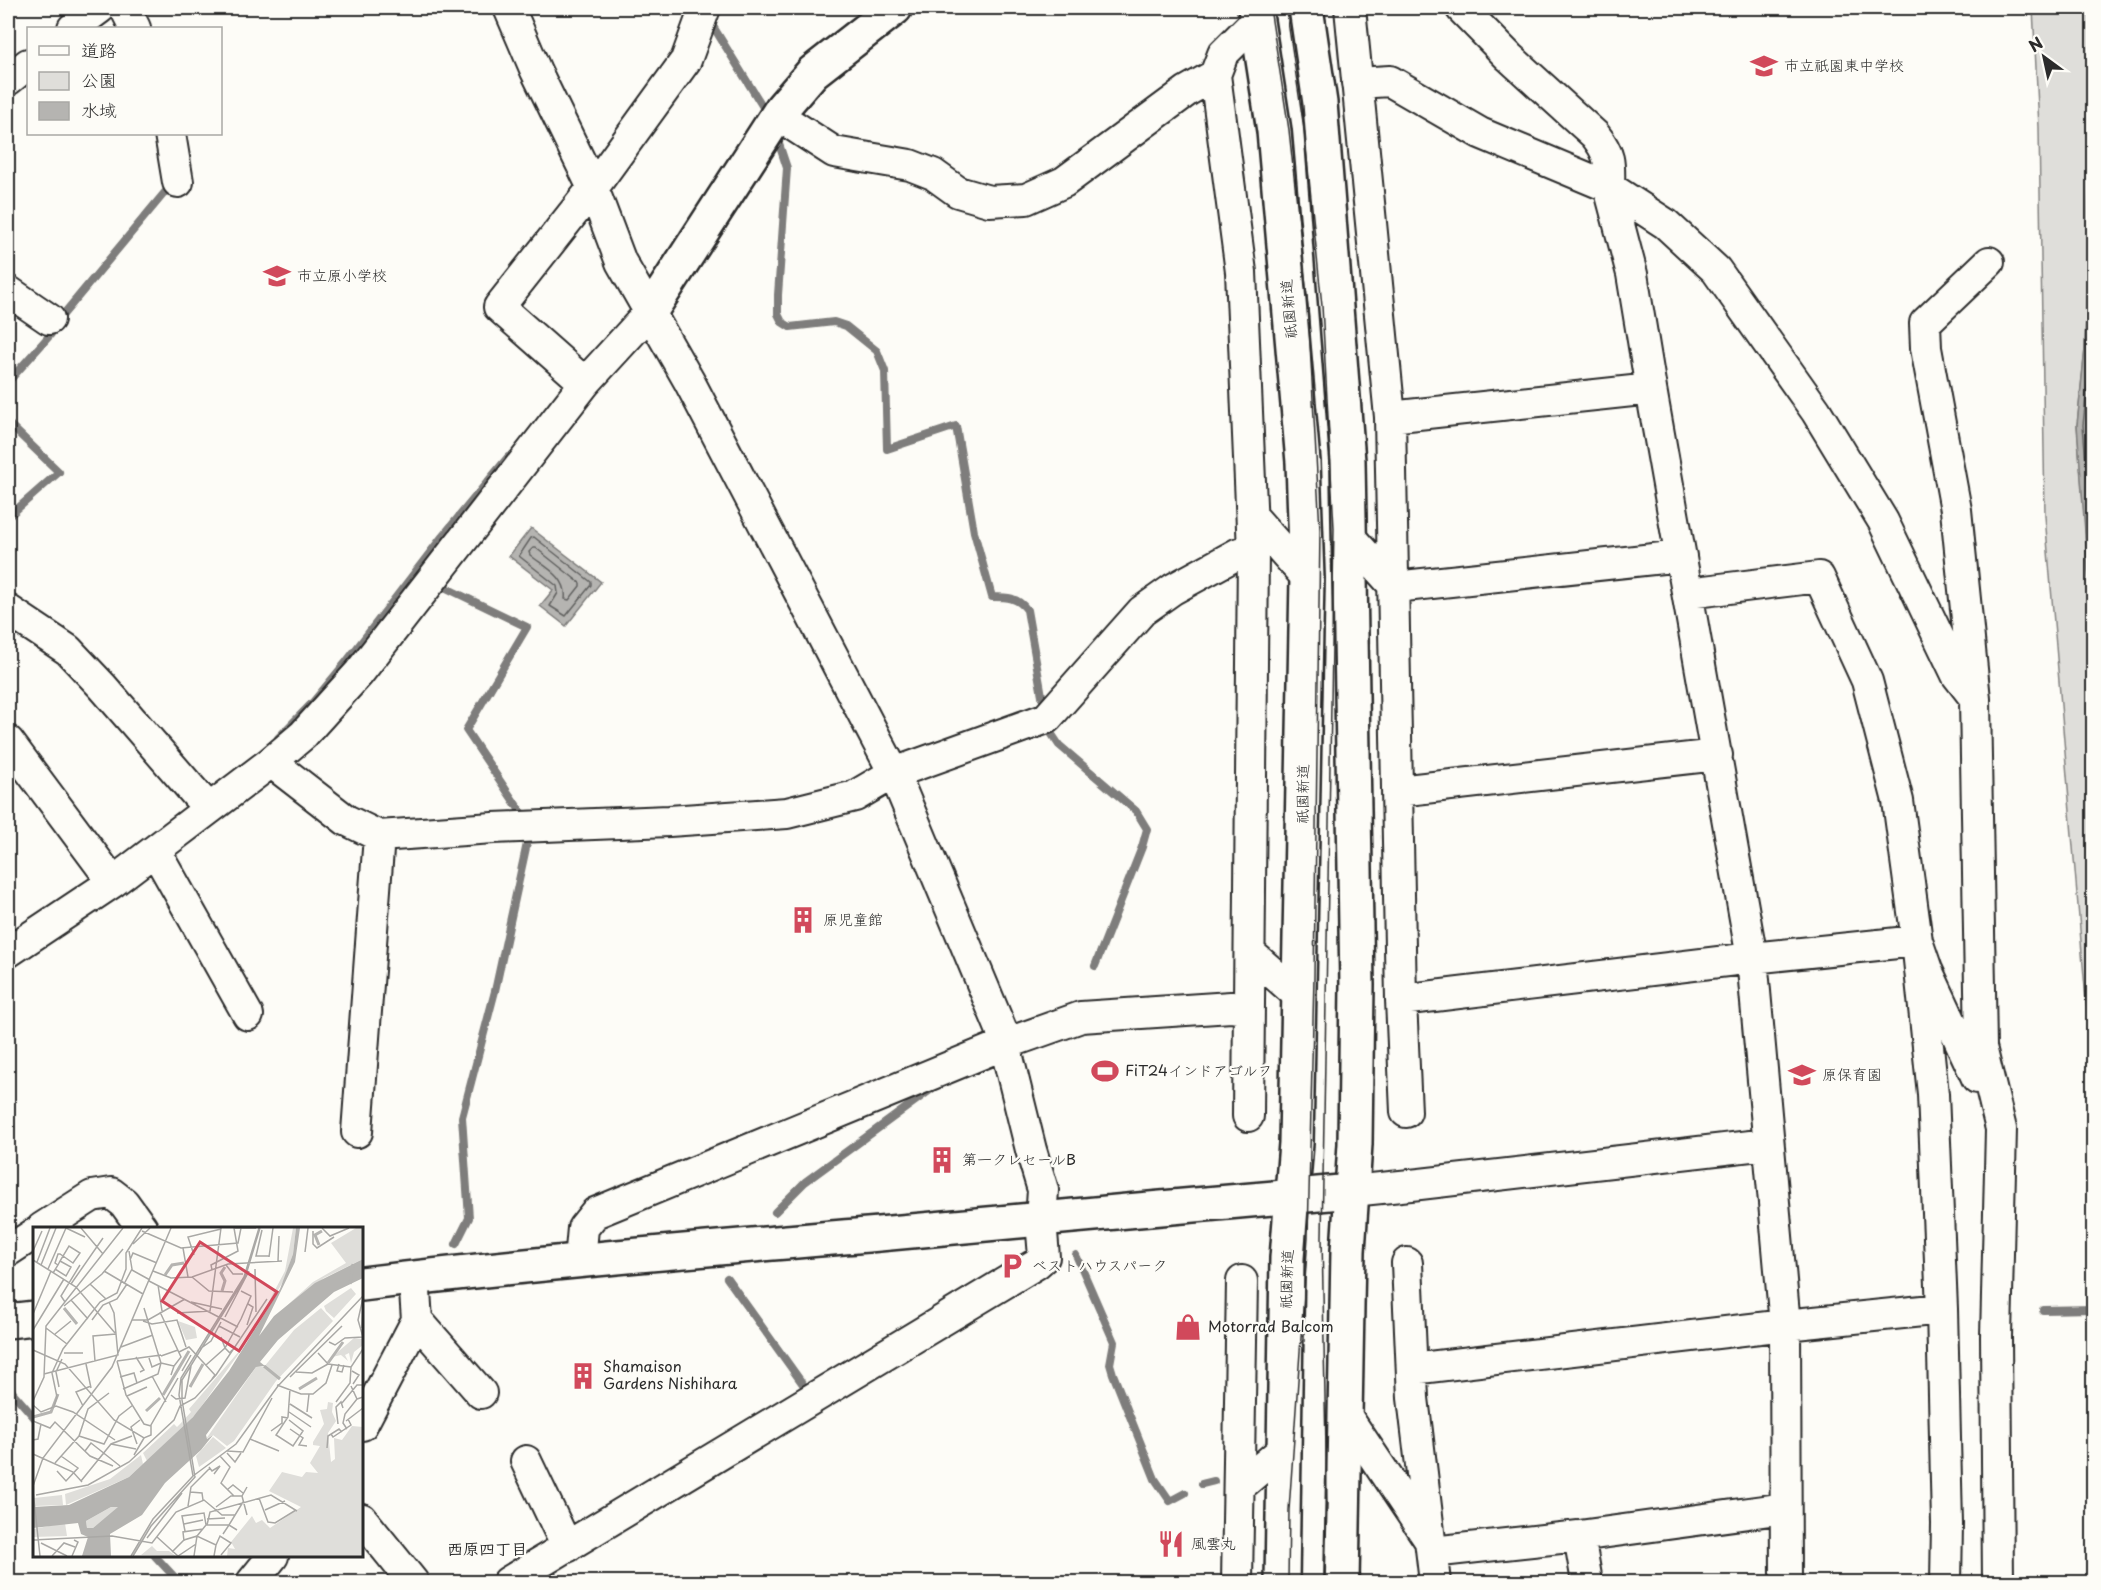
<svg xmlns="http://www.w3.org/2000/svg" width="2101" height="1590" font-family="'Playpen Sans','Klee One',sans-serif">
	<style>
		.green { fill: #dfdeda; stroke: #858482; stroke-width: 1.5 }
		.water { fill: #b5b4b1; stroke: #7e7d7b; stroke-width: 1.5 }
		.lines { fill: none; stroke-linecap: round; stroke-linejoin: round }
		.shore { stroke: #626261; stroke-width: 1.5 }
		.stream { stroke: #7e7d7b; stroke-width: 8 }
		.street-casing { stroke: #2b2b2b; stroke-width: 34 }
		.secondary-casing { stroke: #2b2b2b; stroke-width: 38 }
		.highway-casing { stroke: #2b2b2b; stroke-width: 38 }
		.street { stroke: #fdfcf7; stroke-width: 30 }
		.secondary { stroke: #fdfcf7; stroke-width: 33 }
		.highway { stroke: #fdfcf7; stroke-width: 33 }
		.tram { stroke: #2b2b2b; stroke-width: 1.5 }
		.labels { text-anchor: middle; stroke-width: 4.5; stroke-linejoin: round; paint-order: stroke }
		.poi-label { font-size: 15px; fill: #2b2b2b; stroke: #fdfcf7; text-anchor: start }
		.street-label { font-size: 15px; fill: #2b2b2b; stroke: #fdfcf7 }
		.neighbourhood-label { font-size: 16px; font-weight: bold; fill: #2b2b2b; stroke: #fdfcf7 }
		.inset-river { fill: none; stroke: #b5b4b1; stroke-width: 3 }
		.inset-road { fill: none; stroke: #a9a8a5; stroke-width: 1.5 }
		.view { fill: #d1495b; fill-opacity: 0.15; stroke: #d1495b; stroke-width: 3 }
		.inset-edge { fill: none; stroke: #2b2b2b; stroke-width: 3 }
	</style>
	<rect width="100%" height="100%" fill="#fdfcf7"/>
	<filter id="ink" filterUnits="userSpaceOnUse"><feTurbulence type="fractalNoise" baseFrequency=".0167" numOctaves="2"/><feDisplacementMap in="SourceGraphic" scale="12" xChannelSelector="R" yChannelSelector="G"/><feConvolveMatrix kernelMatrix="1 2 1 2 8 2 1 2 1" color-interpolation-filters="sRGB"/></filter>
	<g filter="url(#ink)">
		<path class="green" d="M2033,8h60v76l-8,265 -8,76 17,214 -1,444 -48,-567 -6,-389z"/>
		<path class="water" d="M2093,84v555l-16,-214 8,-76z
			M531,528l70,54 -35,44 -26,-20 13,-16 -44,-34z"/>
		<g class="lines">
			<path class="shore" d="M2094,257l-3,93 -8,75 11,138
				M2094,394l-4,31 4,42
				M534,537l57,45v3l-25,31 -16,-10 8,-13 -1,-7 -38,-30 12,-18z
				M533,548h3l44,35v3l-11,14 -4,-1c3,-22 -20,-32 -35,-44l-1,-3z"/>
			<path class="stream" d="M711,23l55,89
				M777,138l10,30 -9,127v19l4,8 8,5 44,-5 12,4 31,25 8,20 2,78 69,-23 18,106 18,65c15,0 26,0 35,13l17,97
				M8,382l43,-48 6,-12 109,-131
				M8,423l51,49 -51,45
				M438,584l89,43 -61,103 59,88
				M1048,725l3,8 8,12 77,66 11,18 -5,18 -47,119
				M278,738l35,-36 34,-41 95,-124 66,-80
				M775,1212l30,-30 128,-94
				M8,1222l4,5
				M456,1244l13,-26 -7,-101 33,-126 34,-157
				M1076,1255l38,87 -4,22 3,10 42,105 15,22 15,-8
				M727,1278l83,116
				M2043,1310l51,-1
				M8,1384l5,9 21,24
				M1202,1484l12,-3
				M155,1556l24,26"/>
			<defs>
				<path id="street" d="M125,8l10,20
					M1350,8l40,409 11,583 5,112
					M1461,8l48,49 86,78c15,19 15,27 14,52l57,37 50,46 100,141 67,110 74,154 14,18
					M73,28l27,-20
					M8,80l20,-16
					M1357,83l33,-2 90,52 129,54 23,87 19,115
					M777,115l57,37 76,13 23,9 25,18 31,9 37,-2 38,-17 123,-91 28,-16
					M170,134l8,48
					M1989,262l-64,61 1,25 30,162 19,189 6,348 20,82 -5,208 2,245
					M8,291l41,28
					M585,383l-86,-76 94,-119 93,-128 19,-52
					M1390,417l261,-28 101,569 33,367 1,257
					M1252,516l55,62
					M1348,535l47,52 286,-31
					M1688,593l131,-16 48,104 31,120 19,140 16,153 9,215 5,215 -1,58
					M8,610l60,40 35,37 105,121
					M8,741l105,141
					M271,762l75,58 33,16 114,-8 176,-7 118,-8 68,-17 39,-23 153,-55 95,-107 31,-22 66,-36 14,-2
					M1398,791l319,-36
					M155,850l93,165
					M8,952l105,-70 158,-120 32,-27 56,-62 226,-290 65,-71
					M1250,953l49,43
					M1401,1000l351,-42 165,-17 10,29 50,108
					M1248,1116l5,-565 -12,-279 -26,-197 8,-21 34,-34
					M357,1132l22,-296
					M1352,1191l68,-7 348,-40
					M42,1228l50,-32 19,-3 13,10 18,25
					M8,1251l26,-17
					M580,1261l3,-33 12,-15 410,-169 76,-27 150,-10 17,2
					M1407,1263l6,135 22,184
					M417,1320l64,73
					M1412,1369l373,-44 157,-16
					M1345,1414l83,124
					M362,1425l55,-105 -3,-43
					M526,1461l41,86
					M1239,1487l46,-39
					M362,1519l51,63
					M1579,1536l8,46
					M1432,1552l147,-16 206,-28
					M252,1582l21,-26
					M508,1582l528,-318 8,-7 -3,-37 2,-30 -12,-40 -30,-121 -107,-256 -205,-392 -68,-119 -28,-74 -57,-117 -27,-63
					M1237,1582l5,-301"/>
				<path id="secondary" d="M650,312l132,-204 31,-36 82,-64
					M362,1284c172,-21 344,-35 517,-50 158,-14 315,-30 473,-43
					M8,1321l26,-3"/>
				<path id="highway" d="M1255,8l19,123 29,331 4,116 -11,565 -9,115 -5,324
					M1306,8l14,95 28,358 9,524 -2,159 -7,107 -6,331"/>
			</defs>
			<use href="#street" class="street-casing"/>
			<use href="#secondary" class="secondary-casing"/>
			<use href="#highway" class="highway-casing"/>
			<use href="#street" class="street"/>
			<use href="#secondary" class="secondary"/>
			<use href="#highway" class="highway"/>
			<path class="tram" d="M1270,8l19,122 19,176 12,224 -6,448 -6,259 -19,273 -1,72
				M1286,8l18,121 18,177 12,222 -12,709 5,267 -2,78"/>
		</g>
	</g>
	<defs>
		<symbol id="school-bare" viewBox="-9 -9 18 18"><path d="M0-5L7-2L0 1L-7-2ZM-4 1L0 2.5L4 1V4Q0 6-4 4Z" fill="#d1495b" stroke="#fdfcf7" stroke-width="2.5" paint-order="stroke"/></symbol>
		<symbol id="building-bare" viewBox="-9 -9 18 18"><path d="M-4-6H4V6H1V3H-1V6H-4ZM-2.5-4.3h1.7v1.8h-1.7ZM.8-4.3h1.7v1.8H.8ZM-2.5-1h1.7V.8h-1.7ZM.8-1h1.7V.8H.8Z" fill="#d1495b" stroke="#fdfcf7" stroke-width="2.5" paint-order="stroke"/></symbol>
		<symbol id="stadium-bare" viewBox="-9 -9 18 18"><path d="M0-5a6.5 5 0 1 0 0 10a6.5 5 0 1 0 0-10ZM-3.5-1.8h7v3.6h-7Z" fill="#d1495b" stroke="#fdfcf7" stroke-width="2.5" paint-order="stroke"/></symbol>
		<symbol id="parking-bare" viewBox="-9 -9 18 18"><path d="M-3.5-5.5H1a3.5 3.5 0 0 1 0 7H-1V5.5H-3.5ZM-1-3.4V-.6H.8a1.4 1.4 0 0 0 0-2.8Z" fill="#d1495b" stroke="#fdfcf7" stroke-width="2.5" paint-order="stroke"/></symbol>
		<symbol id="shop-bare" viewBox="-9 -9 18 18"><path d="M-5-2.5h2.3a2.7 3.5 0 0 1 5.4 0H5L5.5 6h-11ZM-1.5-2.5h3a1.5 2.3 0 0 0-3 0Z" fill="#d1495b" stroke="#fdfcf7" stroke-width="2.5" paint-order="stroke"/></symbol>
		<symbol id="restaurant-bare" viewBox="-9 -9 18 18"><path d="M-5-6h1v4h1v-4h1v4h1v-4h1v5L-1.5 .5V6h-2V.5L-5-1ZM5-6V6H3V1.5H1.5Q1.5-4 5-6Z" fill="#d1495b" stroke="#fdfcf7" stroke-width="2.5" paint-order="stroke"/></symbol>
	</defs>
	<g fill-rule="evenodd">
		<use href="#school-bare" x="1745" y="47" width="38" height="38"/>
		<use href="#school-bare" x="258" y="257" width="38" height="38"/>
		<use href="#building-bare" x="784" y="901" width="38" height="38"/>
		<use href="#stadium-bare" x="1086" y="1052" width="38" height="38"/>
		<use href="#school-bare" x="1783" y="1056" width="38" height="38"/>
		<use href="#building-bare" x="923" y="1141" width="38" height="38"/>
		<use href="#parking-bare" x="993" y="1247" width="38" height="38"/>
		<use href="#shop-bare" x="1169" y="1308" width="38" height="38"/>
		<use href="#building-bare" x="564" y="1357" width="38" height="38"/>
		<use href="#restaurant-bare" x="1152" y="1525" width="38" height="38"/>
	</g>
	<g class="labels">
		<g class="poi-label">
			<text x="1784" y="71">市立祇園東中学校</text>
			<text x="297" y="281">市立原小学校</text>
			<text x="823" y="925">原児童館</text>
			<text x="1125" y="1076">FiT24インドアゴルフ</text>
			<text x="1822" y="1080">原保育園</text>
			<text x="962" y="1165">第一クレセールB</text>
			<text x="1032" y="1271">ベストハウスパーク</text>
			<text x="1208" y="1332">Motorrad Balcom</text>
			<text x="603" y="1372">Shamaison<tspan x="603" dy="17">Gardens Nishihara</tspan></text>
			<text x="1191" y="1549">風雲丸</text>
		</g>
		<g class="street-label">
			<text transform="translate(1289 309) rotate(-95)" y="5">祇園新道</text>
			<text transform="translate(1303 794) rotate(-89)" y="5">祇園新道</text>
			<text transform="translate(1287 1279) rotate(-88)" y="5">祇園新道</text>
		</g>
		<g class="neighbourhood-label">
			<text x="487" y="1555">西原四丁目</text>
		</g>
	</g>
	<g transform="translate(33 1227)">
		<rect width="330" height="330" fill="#fdfcf7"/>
		<path d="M260,1h3l-3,26 -9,26 -36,61 37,-70zM323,1h7v31l-39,19 -42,32 31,-28 33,-19 -15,-20zM318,61l5,6 -22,24 -8,-7 -2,-5zM288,81l12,13 -57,60 -42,60 -7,5 -14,-11 -7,4 50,-72h8l30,-37zM145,94l17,6 2,11 -11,2zM321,111l9,1v6l-9,7 -3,11 -2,-10 -4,2 3,6 -7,-6 -9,2zM214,115l-51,72 -49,47 -4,-8 31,-29 3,3 4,-4 10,-11 -2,-3zM295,175l5,1 -1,9 4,9 -8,12 3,29 4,-3 -1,-21 8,2 10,-14 11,1v129h-136l1,-8 7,1 -4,-7 21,-26 4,7 6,-3 8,8 31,-21 -32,-16 13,-19 20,5 4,-5 12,1 -8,-10 10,-17 -7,-1v-3l11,-18 -4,-14 7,-1zM180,210l13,11 -27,19 -3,-11zM108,228l2,9 -14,13 -63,28 -1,-11 45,-15zM29,268l1,10 -28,1 -1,-8zM78,280h8l-26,21h-6l-1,-7zM32,296l2,13 -34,1v-8zM119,319l5,5h12l7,5 -35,-1z" fill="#dfdeda"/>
		<path d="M263,1h4l-5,34 -36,74 15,-20 41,-33 48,-24v19l-29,14 -56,48 -18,22 5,4 -9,1 -50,68 1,4 6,-4 -12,15 -36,33 -23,32 -32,19 1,22h-29l6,-19 -7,-3 -3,-11 -45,5v-21l36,-2 60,-28 64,-60 36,-46 51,-82 13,-35zM78,280h7l-25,21h-6l-1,-7z" fill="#b5b4b1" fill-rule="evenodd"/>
		<path class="inset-river" d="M286,18l-4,-10 7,-4M132,48l7,-10 12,-2M317,57l3,-20M189,64l3,-10 -4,-8 4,-6M31,81l13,16M295,136l15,-21M231,139l16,13M157,160l13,-23M266,162l18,-11M130,168l26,-44M113,184l14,-13M0,190l18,-5 7,-18"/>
		<path class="inset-road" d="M33,1l19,9M48,1l22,26M202,1h21M289,1l8,8 19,-8M229,3l-6,26h13M109,4l39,17 57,-5 3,-15M280,4v13l4,4 17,-11M100,17l17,-16M150,21l5,29M0,24l9,-20M272,25l3,-24M161,28l-6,-18 33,-8M236,30l4,-29M0,33l43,27 39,46M97,33l3,-7 24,10M245,34l1,-25M4,35l13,-34M8,38l15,-37M193,38l7,9h10M15,42l18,-41M22,42l11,7 5,-9 -11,-6M222,42l1,43M99,43l18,10M179,43l-1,-5 27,-14 -4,-23M71,44l39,23M120,44l18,7 21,-1 36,-13 54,-3M20,46l5,-8 2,-4 9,-15 11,7 -7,10 -10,-7 -3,-2h-2l-3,9 3,2M159,50l17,14 24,1M116,54l89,46M38,57l32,-46M57,57l16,15M91,57l8,-15 -3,-18M125,58l4,26M38,73l17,19M32,75l-4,-6 19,-31M158,75l31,7M31,79l38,-32 21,-25M127,85l21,45 -7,9M144,86l33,-2 11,-83M0,87l18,-43M192,90l24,-46M59,93l11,-15 14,-6 10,-15M99,93h16l37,-21M110,94l9,3 25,-4 9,27M214,98l6,-18 -5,-3M186,99l21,11M13,101l21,16M329,101l1,-18M0,103l31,-51M22,107l16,-13M188,110l4,11 5,5 2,-3M330,110l-5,-17 5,-22M296,115l6,3 10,-7 18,-1M88,120l32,-12M167,122l11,-8 10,-19M0,123l32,14 49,56 30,18 7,-3v-10l27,-47M146,125l10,-5 26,28 -3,4M31,126h19M285,126l10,11 23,3M128,129l17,-6M103,130l8,13 -4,2M116,131l3,9 9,-4M62,134l-2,-25 23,-2M84,134l9,34 18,29 7,2M84,134l44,-6M128,136l13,3 -3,9M53,137l5,24M306,137l-2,7 5,1 2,-7M173,138l19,-17 16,-29 10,-23 -10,-5M149,144l9,-16M319,144l7,4 -6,9M263,145l16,1 16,-9M11,147l74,-19 -4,-42 -5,-11M119,149l14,26M87,150l14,-4 3,10M257,150l52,-51M244,158l24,9h12l13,-11 6,-18M318,159l6,13 6,-2M26,160l-3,-15 6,-13M90,162l35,-15 3,-11 -17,-55M138,168l5,4 9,-1 6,-32M94,169l20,-9M0,174l11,-24 2,-51 77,-98M303,175l14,-19 1,-16 12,-18M309,176l15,-18h6M257,177l22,14M0,178l8,7 15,-6 17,6 42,28M21,179l3,-9 -5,-24 11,-24 37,-47 17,-9 9,-24v-16l16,-25M50,179l-7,-14 15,-6M256,185l22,15M274,185l2,-18M256,193l14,11 -10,15 -17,-11 12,-18 2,-28M0,194l17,7 5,-6 35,34 23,10M313,194l17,-13M305,197l-2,-17 5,-5 2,6M257,202l13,9 -4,7 8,1M314,202l-4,-6 2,-9 12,-15M238,204l11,-8v-6l6,1M298,207l2,3 18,-12 -3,-6M46,209l25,8 15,-28 14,-11M217,212l29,12M0,213l5,-1 3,-15M78,217l25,5M104,217l-6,-17 9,-7M294,221l1,-12 11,-7 3,3M52,224l6,-8 29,23M194,224l16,1 29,-54M194,226l8,9 6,-9M0,227l40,18 9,10M101,228l10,-17M187,229l10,11 -9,16 13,13M22,236l24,-27 9,-27 21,-16M176,240l3,4 8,-5 -6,8M24,244l9,10 12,-13 -17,-12M160,249l43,-32 42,-58 85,-90M48,254l30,-37 21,-8M0,259l10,-28 69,-91 59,-139M195,262l5,-4 10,8M0,264l7,65M157,265l12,1 1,7M3,268l52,-10 41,-23 45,-42 6,-14 15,-8 21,-23 51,-76M226,271l9,24 7,1 21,-13M155,279l3,-19 19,-19M183,280l15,-11h11M232,283l20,-9M214,288l-5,-19 5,-9M174,292l18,-1M151,297l19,-4M174,298l3,-13 61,-17 26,16M152,304l-3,-15 22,-3 2,12M190,307l6,-9 8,5M124,310l21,19 18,-12M114,311l35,-45M0,313l79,-4 40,7 24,-31 28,-12 18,15h13M151,314l-1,-9 20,-3M8,316l26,13M183,318l4,-9 11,7 -10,12M139,325l12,-12 13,-4 9,-11h23l14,-23M19,329l12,-13 11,4M39,329l6,-14 -4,-2M98,329l22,-37 40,-43 -14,-81 2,-17 63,-101 15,-49M100,329l18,-30 44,-49 -13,-77v-20l63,-102 15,-50M161,329l3,-20 19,9 -2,11"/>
		<path class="view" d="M167,15l77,50 -38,59 -77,-50z"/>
		<rect width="330" height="330" class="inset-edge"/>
	</g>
	<rect width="2101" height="1590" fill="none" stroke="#fdfcf7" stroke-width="30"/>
	<rect x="15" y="15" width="2071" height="1560" fill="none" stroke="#2b2b2b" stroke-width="2" filter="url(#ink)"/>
	<rect x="27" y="27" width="195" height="108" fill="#fdfcf7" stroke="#a9a8a5" stroke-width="1.5"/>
	<rect x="39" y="46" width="30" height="9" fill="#fdfcf7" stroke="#a9a8a5" stroke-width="1.5"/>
	<text x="81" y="57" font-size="18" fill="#2b2b2b">道路</text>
	<rect x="39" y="72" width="30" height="18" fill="#dfdeda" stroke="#a9a8a5" stroke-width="1.5"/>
	<text x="81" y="87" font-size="18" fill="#2b2b2b">公園</text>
	<rect x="39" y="102" width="30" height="18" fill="#b5b4b1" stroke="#a9a8a5" stroke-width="1.5"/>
	<text x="81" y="117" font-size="18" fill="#2b2b2b">水域</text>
	<g transform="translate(2044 57) rotate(327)" stroke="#fdfcf7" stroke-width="4.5" paint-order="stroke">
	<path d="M0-4.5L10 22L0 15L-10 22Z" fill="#2b2b2b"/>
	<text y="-9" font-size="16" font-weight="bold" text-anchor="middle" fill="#2b2b2b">N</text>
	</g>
</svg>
